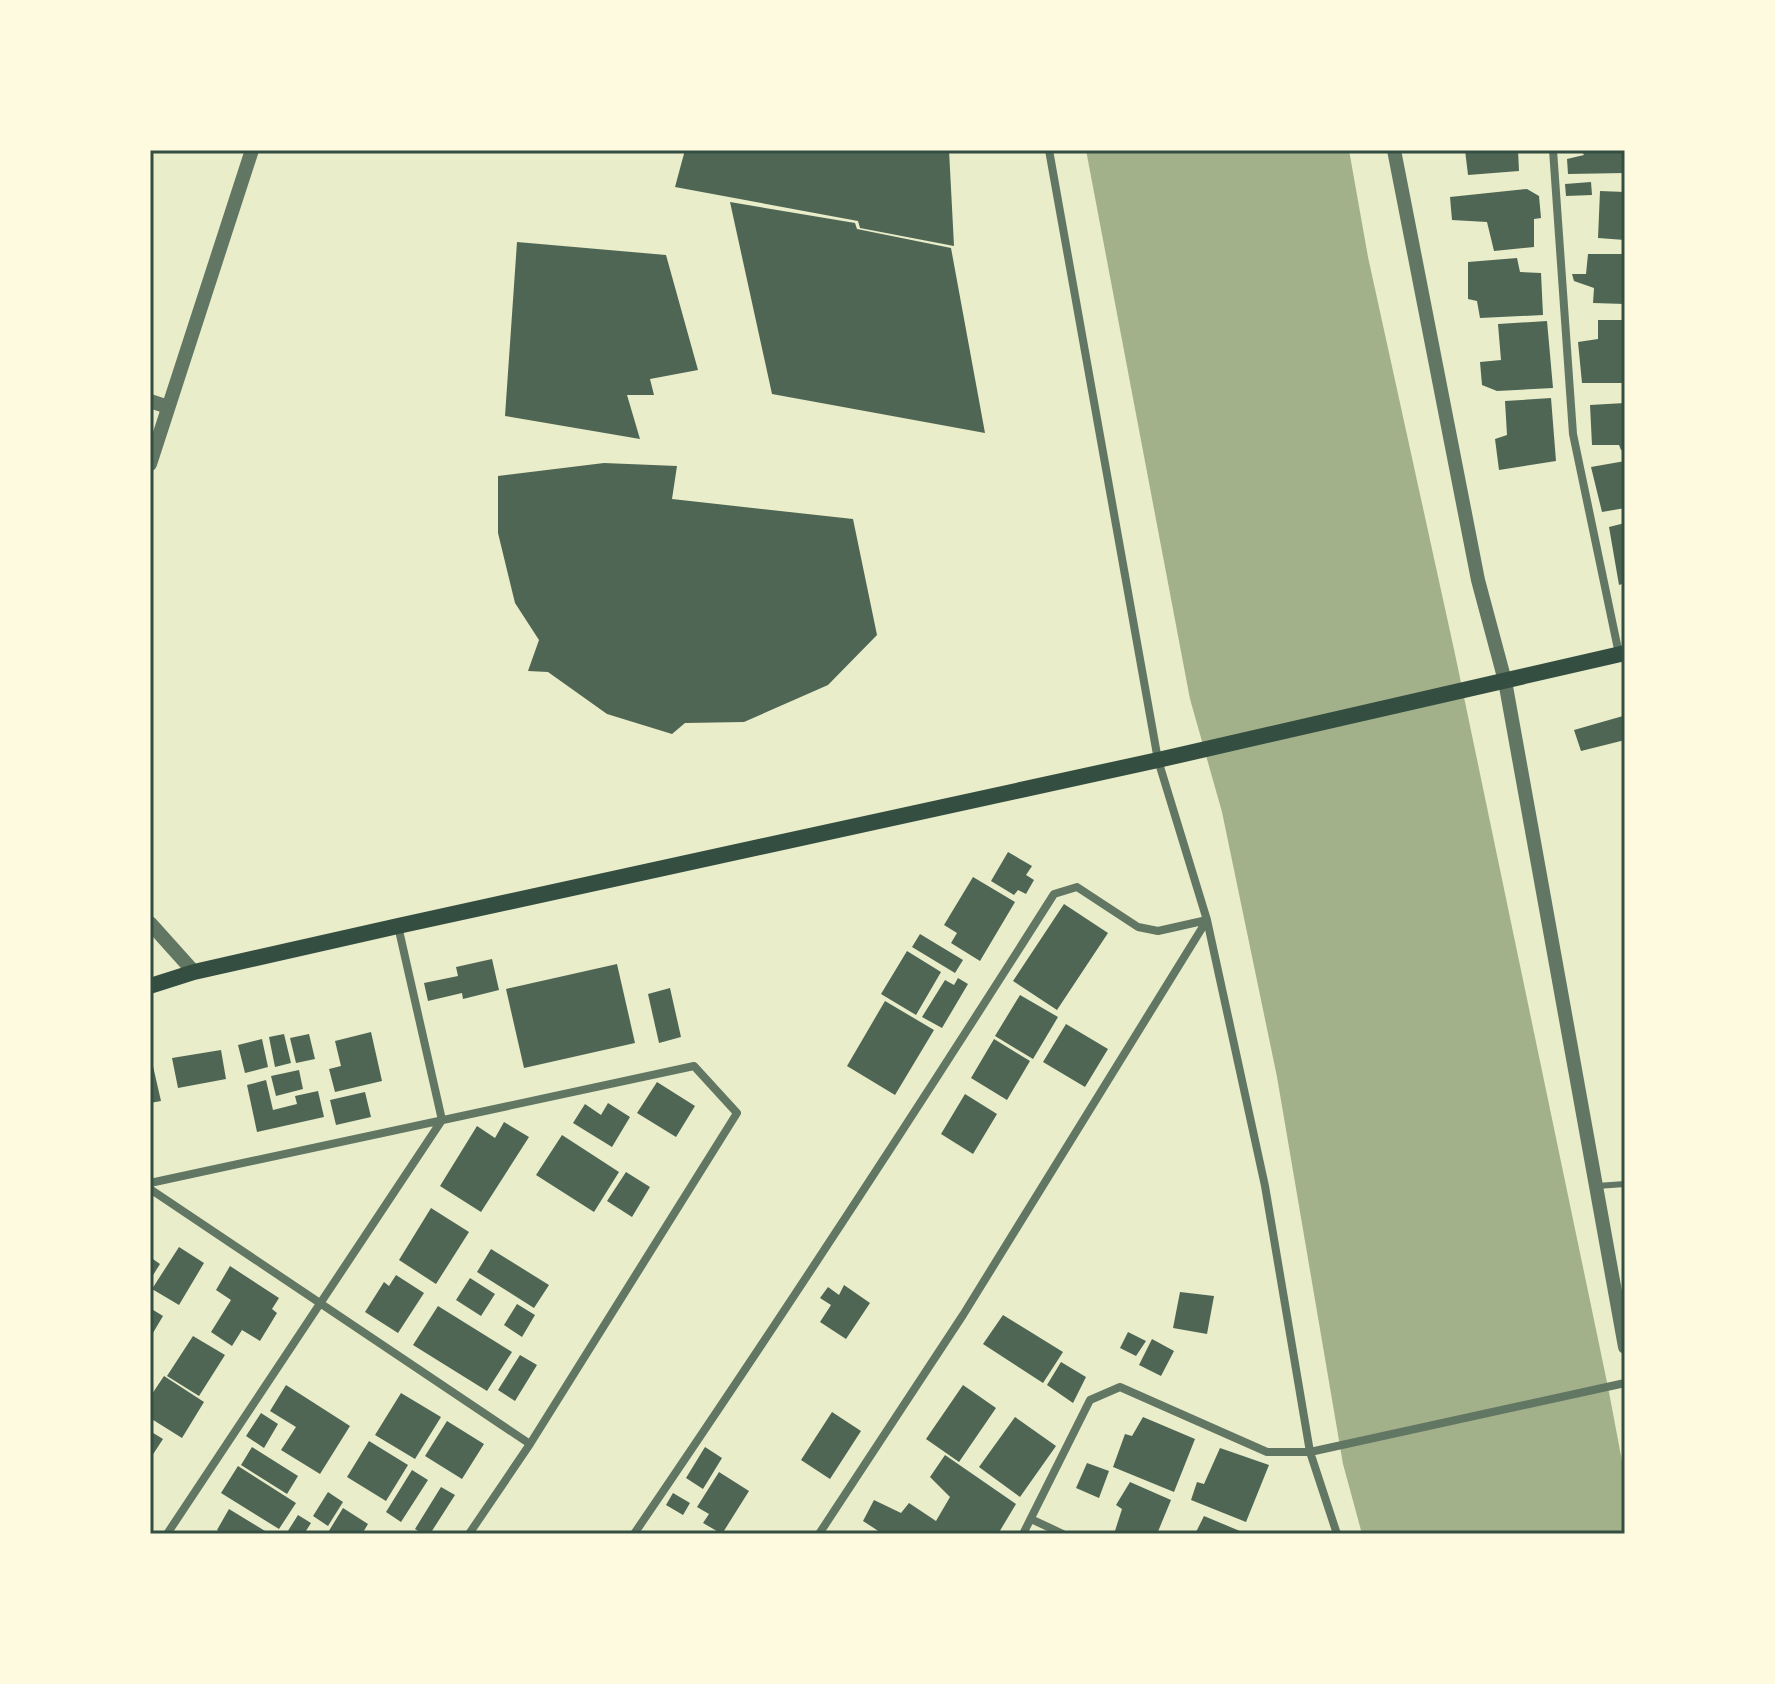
<svg xmlns="http://www.w3.org/2000/svg" width="1775" height="1684" font-family="Roboto,sans-serif">
	<style>
		.water { fill: #a3b18a }
		.building { fill: #4f6655 }
		.lines { fill: none; stroke-linecap: round; stroke-linejoin: round }
		.service { stroke: #617663; stroke-width: 6 }
		.minor { stroke: #617663; stroke-width: 8 }
		.tertiary { stroke: #617663; stroke-width: 14 }
		.secondary { stroke: #344e41; stroke-width: 16 }
		.neatline { fill: none; stroke: #344e41; stroke-width: 3 }
	</style>
	<rect width="100%" height="100%" fill="#e9edc9"/>
	<path class="water" d="M1086,150h263l19,107 87,397 153,733 17,90v57h-263l-19,-70 -66,-387 -55,-265 -32,-113z"/>
	<path class="building" d="M685,150h264l5,96 -94,-18 -2,-7 -183,-34z
		M1465,150h53l1,21 -51,4z
		M1581,150h44v23l-57,1 -1,-15 17,-4z
		M1591,182l1,13 -26,1 -1,-12z
		M1527,189l12,7 2,22 -7,1v28l-40,4 -7,-29 -35,-2 -2,-23z
		M1600,191l25,1v48l-27,-2z
		M730,202l125,21 2,6 94,19 34,185 -213,-39z
		M517,242l149,13 32,115 -48,9 4,16h-27l13,44 -135,-23z
		M1588,254h37v50l-32,-1 1,-15 -20,-7 -2,-7h14z
		M1517,258l3,14 21,1 2,42 -63,3 -3,-17 -9,-2v-37z
		M1598,320h27v63h-43l-4,-41 20,-3z
		M1547,321l6,67 -56,3 -15,-6 -2,-23 21,-2 -3,-36z
		M1551,398l5,63 -57,9 -4,-31 12,-4 -2,-34z
		M1625,403v47h-4l-2,-5h-27l-2,-40z
		M1625,461v47l-23,4 -11,-45z
		M604,463l73,3 -5,33 181,20 24,116 -49,50 -84,37 -59,1 -13,11 -65,-20 -59,-42 -20,-1 11,-31 -24,-37 -17,-70v-57z
		M1625,523v60l-6,2 -10,-58z
		M1623,716l2,24 -44,11 -7,-21z
		M1008,852l24,14 -6,9 8,5 -8,14 -8,-4 -4,5 -23,-14z
		M973,877l42,25 -35,59 -29,-18 6,-10 -13,-8z
		M1064,904l44,29 -51,77 -44,-29z
		M920,934l43,26 -8,13 -43,-26z
		M907,951l34,21 -25,43 -35,-21z
		M492,959l7,31 -36,9 -1,-6 -34,8 -4,-18 34,-7 -2,-9z
		M617,964l18,79 -111,25 -18,-79z
		M958,978l10,6 -26,44 -20,-11 23,-37 9,5z
		M670,988l11,49 -22,6 -11,-49z
		M1020,995l38,22 -25,42 -38,-23z
		M885,1001l49,29 -39,65 -48,-29z
		M1066,1024l42,25 -23,38 -42,-25z
		M371,1032l11,49 -47,11 -6,-23 12,-3 -6,-25z
		M284,1034l7,29 -16,4 -6,-30z
		M309,1034l6,25 -19,4 -6,-25z
		M262,1039l6,28 -23,6 -7,-28z
		M994,1039l36,22 -23,39 -36,-22z
		M221,1050l5,29 -48,9 -6,-30z
		M150,1053l11,48 -11,2z
		M299,1070l4,19 -27,7 -5,-20z
		M266,1080l7,30 24,-6 -2,-8 23,-5 6,26 -67,15 -10,-47z
		M657,1082l38,24 -19,31 -39,-24z
		M365,1092l6,25 -35,8 -6,-25z
		M965,1094l32,20 -24,40 -32,-20z
		M608,1103l22,14 -18,30 -39,-24 12,-19 16,11z
		M504,1122l25,15 -48,75 -41,-26 37,-60 18,12z
		M562,1135l57,37 -25,40 -58,-37z
		M626,1172l24,15 -18,30 -25,-16z
		M431,1208l38,24 -33,52 -37,-24z
		M179,1247l25,16 -25,42 -27,-16z
		M491,1249l58,36 -15,23 -57,-36z
		M150,1257l10,7 -10,16z
		M230,1266l49,32 -7,11 5,4 -17,28 -18,-11 -10,16 -21,-14 20,-32 -15,-10z
		M396,1275l28,18 -26,40 -33,-21 19,-30 5,4z
		M470,1278l25,16 -14,22 -25,-16z
		M844,1285l26,18 -24,36 -26,-17 11,-17 -11,-7 8,-11 11,8z
		M1180,1292l34,4 -7,38 -34,-6z
		M517,1304l18,11 -13,22 -18,-12z
		M438,1306l74,46 -25,39 -74,-46z
		M150,1308l13,8 -13,22z
		M1003,1315l60,37 -20,31 -60,-39z
		M1128,1332l18,9 -10,15 -16,-8z
		M193,1336l32,19 -26,41 -32,-20z
		M1152,1339l22,12 -13,25 -22,-11z
		M520,1355l17,10 -22,36 -17,-11z
		M1061,1362l25,15 -13,26 -26,-18z
		M164,1376l40,26 -22,36 -32,-20v-21z
		M286,1385l64,41 -30,48 -39,-24 15,-23 -26,-16z
		M963,1385l33,23 -37,54 -33,-23z
		M401,1393l40,24 -26,42 -40,-24z
		M832,1412l29,19 -31,48 -29,-19z
		M261,1413l17,11 -14,24 -18,-12z
		M1015,1417l41,29 -36,51 -41,-30z
		M1143,1417l52,22 -21,53 -61,-25 12,-33 7,2z
		M447,1421l37,23 -22,35 -37,-23z
		M150,1431l13,8 -13,20z
		M369,1441l39,24 -22,36 -39,-24z
		M252,1447l46,29 -11,18 -46,-29z
		M705,1447l17,11 -19,31 -17,-11z
		M1220,1448l49,17 -23,57 -55,-22 6,-18 7,2z
		M945,1455l71,49 -18,30h-115l-20,-13 11,-21 27,13 8,-10 27,18 14,-24 -20,-20z
		M1087,1463l22,8 -10,27 -23,-10z
		M238,1466l58,37 -17,26 -58,-36z
		M412,1470l16,10 -27,42 -15,-10z
		M719,1472l30,19 -27,43 -19,-11 6,-9 -12,-7z
		M1130,1482l41,18 -14,34h-43l8,-25 -6,-4z
		M441,1487l14,8 -25,39h-7l-8,-5z
		M328,1492l15,10 -15,24 -15,-10z
		M673,1493l17,10 -7,12 -17,-10z
		M343,1508l25,16 -6,10h-35z
		M229,1509l41,25h-45l-8,-4z
		M298,1515l13,8 -7,11h-18z
		M1204,1516l43,18h-52z"/>
	<g class="lines">
		<path class="service" d="M1597,1186l28,-2"/>
		<path class="minor" d="M1553,150l20,284 46,220
			M150,1183l544,-117 43,47 -207,331 -61,90
			M150,1189l380,255
			M1031,1519l32,15
			M167,1534l275,-414 -44,-194
			M634,1534c144,-211 283,-424 420,-640l23,-7 61,40 20,4 49,-11 58,266 45,266 27,82
			M819,1534l144,-219 244,-395 -49,-160 -109,-610
			M1023,1534l67,-134 30,-13 147,65h43l315,-69"/>
		<path class="tertiary" d="M1394,150l84,430 27,101 120,666
			M150,401l18,6
			M150,464l102,-314
			M150,923l44,49"/>
		<path class="secondary" d="M150,986l44,-14 204,-46 760,-166 467,-107"/>
	</g>
	<rect width="1775" height="1684" fill="none" stroke="#fefae0" stroke-width="304"/>
	<rect x="152" y="152" width="1471" height="1380" class="neatline"/>
</svg>
